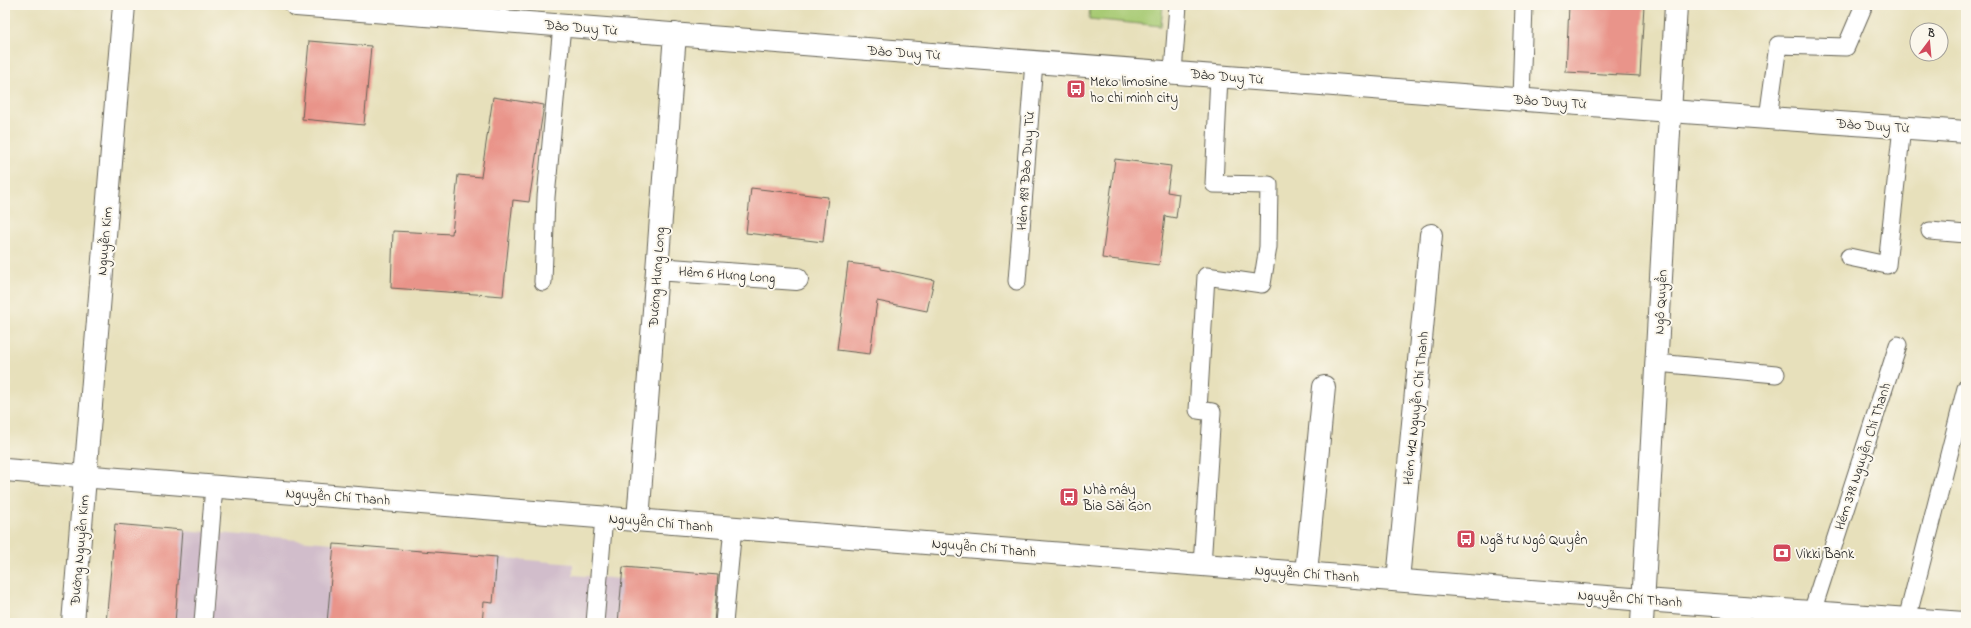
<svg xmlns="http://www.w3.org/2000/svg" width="1971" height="628" font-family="'Indie Flower',sans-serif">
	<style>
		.industrial { fill: #d1bdcb }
		.park { fill: #a7ca73; stroke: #627348 }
		.building { fill: #e9948a }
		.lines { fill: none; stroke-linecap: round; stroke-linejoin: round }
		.service-casing { stroke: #636154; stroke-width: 19 }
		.minor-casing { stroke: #636154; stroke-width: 24 }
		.tertiary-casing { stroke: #636154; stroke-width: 24 }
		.secondary-casing { stroke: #636154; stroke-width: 24 }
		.service { stroke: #fff; stroke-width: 17 }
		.minor { stroke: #fff; stroke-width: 22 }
		.tertiary { stroke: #fff; stroke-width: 22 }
		.secondary { stroke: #fff; stroke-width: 22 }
		.labels { text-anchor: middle; stroke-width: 4; stroke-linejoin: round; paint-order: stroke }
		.street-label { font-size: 14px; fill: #1c1c1c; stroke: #fbf7ec }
		.poi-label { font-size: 14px; fill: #1c1c1c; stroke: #fbf7ec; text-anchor: start }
	</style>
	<rect width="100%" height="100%" fill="#fbf7ec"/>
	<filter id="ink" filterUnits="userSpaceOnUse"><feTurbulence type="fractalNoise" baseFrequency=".025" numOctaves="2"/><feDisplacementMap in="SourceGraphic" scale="8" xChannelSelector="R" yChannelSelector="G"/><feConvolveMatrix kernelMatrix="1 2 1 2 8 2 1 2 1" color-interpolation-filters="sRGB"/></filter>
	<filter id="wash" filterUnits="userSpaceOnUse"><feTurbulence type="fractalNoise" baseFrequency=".012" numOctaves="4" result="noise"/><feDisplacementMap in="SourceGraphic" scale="16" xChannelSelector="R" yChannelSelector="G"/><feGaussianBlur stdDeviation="0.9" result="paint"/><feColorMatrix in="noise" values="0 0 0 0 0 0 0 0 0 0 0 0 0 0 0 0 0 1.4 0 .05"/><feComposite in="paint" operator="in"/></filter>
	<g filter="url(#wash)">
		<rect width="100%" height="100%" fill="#e7e0bb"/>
		<path class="industrial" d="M115,524l458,40v11l49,4 1,-12 95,8 -4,48h-608z"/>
		<path class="park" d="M1090,5h73l-2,21 -72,-7z"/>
		<g id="blocks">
			<path class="building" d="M1569,5h75l-4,71 -74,-4z
				M309,41l62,5 -7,79 -62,-6z
				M493,97l51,8 -15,97 -16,-2 -10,96 -112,-8 2,-57 59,3 6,-59 23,2z
				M1115,159l56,7 -4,26 12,2 -3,24 -11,-2 -6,49 -57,-7z
				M751,188l77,9 -5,45 -77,-9z
				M848,263l33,4v2l53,11 -7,31 -50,-10 -7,53 -33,-4z
				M115,524l67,6 -7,93h-69z
				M334,544l163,13 -4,46 -9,-1 -2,21h-155z
				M623,567l95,8 -4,48h-96z"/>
		</g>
	</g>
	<g filter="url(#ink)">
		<use href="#blocks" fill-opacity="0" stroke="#636154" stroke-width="1"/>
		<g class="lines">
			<defs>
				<path id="service" d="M1173,72l5,-67
					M1521,99l3,-94
					M1768,118l10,-73 68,2 18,-42
					M1930,231l36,3
					M1849,257l38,8 15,-138
					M1017,281l17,-219
					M543,282l3,-85 16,-172
					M1657,363l119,11
					M1202,565l10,-153 -14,-2 8,-134 56,8 6,-37 1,-62 -55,-1 5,-108
					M1812,612l86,-267
					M203,623l11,-137
					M595,623l9,-106
					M724,623l9,-96
					M1906,623l60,-235"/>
				<path id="minor" d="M296,5l1374,106 296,21
					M657,269l140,10
					M638,520l37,-486
					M1306,573l18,-186
					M1398,580l33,-345"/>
				<path id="tertiary" d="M73,623l51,-618
					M1642,623l34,-618"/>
				<path id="secondary" d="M5,470l1639,130 320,23"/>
			</defs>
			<use href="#service" class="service-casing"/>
			<use href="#minor" class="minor-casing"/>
			<use href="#tertiary" class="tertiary-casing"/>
			<use href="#secondary" class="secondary-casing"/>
			<use href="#service" class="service"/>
			<use href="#minor" class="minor"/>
			<use href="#tertiary" class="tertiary"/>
			<use href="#secondary" class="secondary"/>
		</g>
	</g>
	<defs>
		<symbol id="bus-square" viewBox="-11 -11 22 22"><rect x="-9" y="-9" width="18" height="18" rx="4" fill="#d1495b" stroke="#fbf7ec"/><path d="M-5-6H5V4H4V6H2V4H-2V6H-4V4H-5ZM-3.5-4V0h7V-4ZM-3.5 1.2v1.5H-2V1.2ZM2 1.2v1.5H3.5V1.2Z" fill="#fff"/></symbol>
		<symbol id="bank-square" viewBox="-11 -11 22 22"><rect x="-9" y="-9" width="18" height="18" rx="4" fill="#d1495b" stroke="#fbf7ec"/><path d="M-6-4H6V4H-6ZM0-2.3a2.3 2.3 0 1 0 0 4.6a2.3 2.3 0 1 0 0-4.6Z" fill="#fff"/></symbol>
	</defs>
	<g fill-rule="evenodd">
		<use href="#bus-square" x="1065" y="78" width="22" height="22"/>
		<use href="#bus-square" x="1058" y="486" width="22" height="22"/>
		<use href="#bus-square" x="1455" y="528" width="22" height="22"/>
		<use href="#bank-square" x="1771" y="542" width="22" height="22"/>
	</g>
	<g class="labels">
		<g class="street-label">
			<text transform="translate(581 27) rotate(5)" y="5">Đào Duy Từ</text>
			<text transform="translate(904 52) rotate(4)" y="5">Đào Duy Từ</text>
			<text transform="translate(1227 76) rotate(5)" y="5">Đào Duy Từ</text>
			<text transform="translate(1550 101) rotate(4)" y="5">Đào Duy Từ</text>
			<text transform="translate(1873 125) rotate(4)" y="5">Đào Duy Từ</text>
			<text transform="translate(1025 171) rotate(-86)" y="5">Hẻm 189 Đào Duy Từ</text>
			<text transform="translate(104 241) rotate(-85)" y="5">Nguyễn Kim</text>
			<text transform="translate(727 274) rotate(4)" y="5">Hẻm 6 Hưng Long</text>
			<text transform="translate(656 277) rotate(-86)" y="5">Đường Hưng Long</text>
			<text transform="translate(1660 302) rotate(-87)" y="5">Ngô Quyền</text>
			<text transform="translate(1415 408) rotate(-84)" y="5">Hẻm 412 Nguyễn Chí Thanh</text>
			<text transform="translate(1862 456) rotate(-72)" y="5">Hẻm 378 Nguyễn Chí Thanh</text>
			<text transform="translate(338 496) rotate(4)" y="5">Nguyễn Chí Thanh</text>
			<text transform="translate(661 522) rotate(5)" y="5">Nguyễn Chí Thanh</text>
			<text transform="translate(984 547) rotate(5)" y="5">Nguyễn Chí Thanh</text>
			<text transform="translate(79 550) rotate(-85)" y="5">Đường Nguyễn Kim</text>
			<text transform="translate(1307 573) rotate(4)" y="5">Nguyễn Chí Thanh</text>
			<text transform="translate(1630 598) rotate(4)" y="5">Nguyễn Chí Thanh</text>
		</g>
		<g class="poi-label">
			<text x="1090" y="86">Meko limosine<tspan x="1090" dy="16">ho chi minh city</tspan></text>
			<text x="1083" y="494">Nhà máy<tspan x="1083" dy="16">Bia Sài Gòn</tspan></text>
			<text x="1480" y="544">Ngã tư Ngô Quyền</text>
			<text x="1796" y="558">Vikki Bank</text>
		</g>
	</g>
	<rect width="1971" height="628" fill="none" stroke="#fbf7ec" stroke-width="20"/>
	<g transform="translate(1929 42) rotate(16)"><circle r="19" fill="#fbf7ec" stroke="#a29f99"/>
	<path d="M0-3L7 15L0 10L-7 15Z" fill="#d1495b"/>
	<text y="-6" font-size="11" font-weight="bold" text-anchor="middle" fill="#1c1c1c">B</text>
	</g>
</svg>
